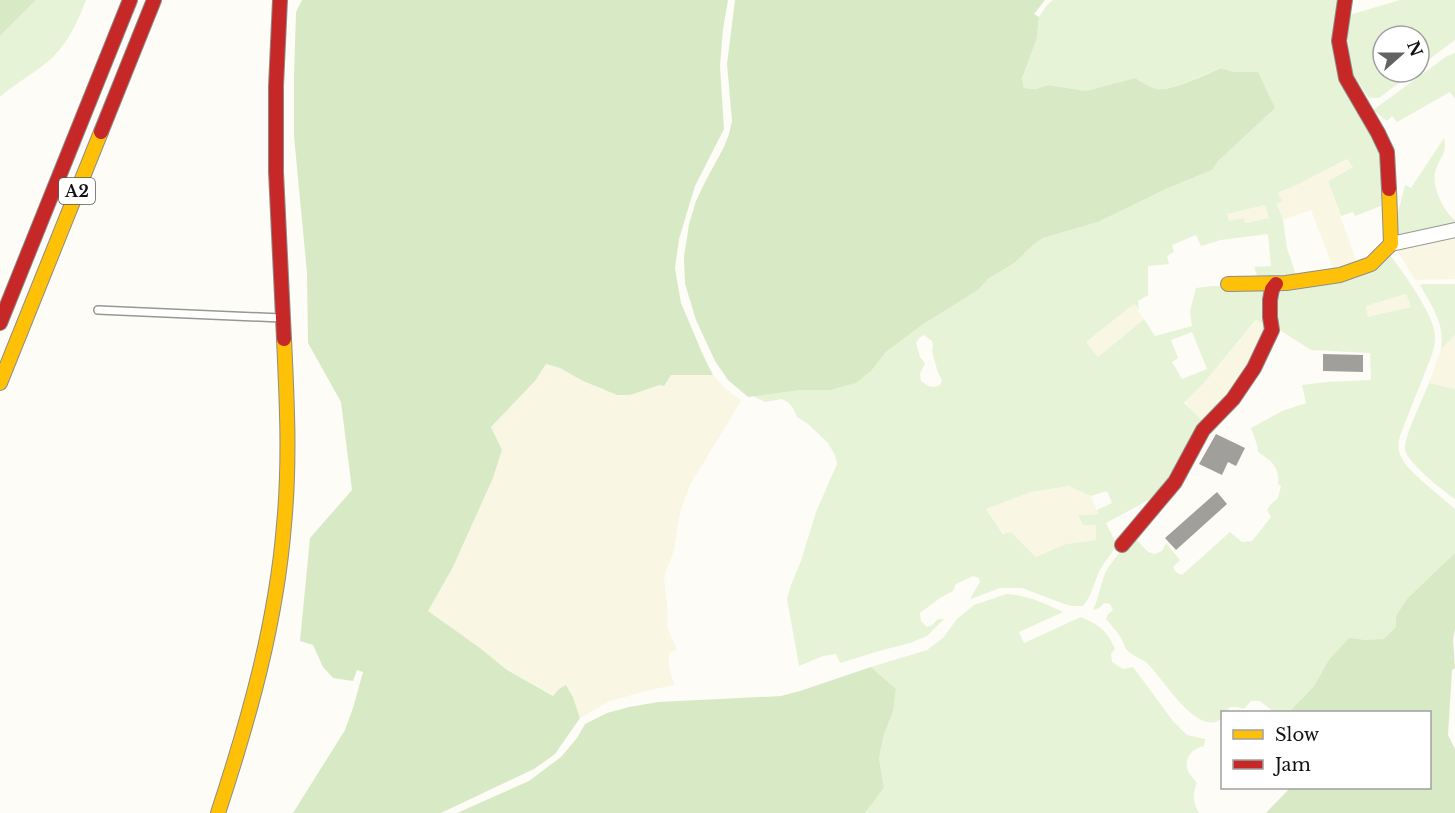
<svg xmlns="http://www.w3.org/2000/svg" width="1455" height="813" font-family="'Libre Baskerville',serif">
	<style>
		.farmland { fill: #f9f7e4 }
		.green { fill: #e7f3d7; fill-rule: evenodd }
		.forest { fill: #d8eac5 }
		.building { fill: #a19f9c }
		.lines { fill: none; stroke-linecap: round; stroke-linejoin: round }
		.lane-casing { stroke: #979795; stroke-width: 10 }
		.street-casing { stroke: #979795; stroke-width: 16 }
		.slow-casing { stroke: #8e8d8b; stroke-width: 16 }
		.jam-casing { stroke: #8e8d8b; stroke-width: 16 }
		.lane { stroke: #fffffe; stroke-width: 7 }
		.street { stroke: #fffffe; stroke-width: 14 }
		.slow { stroke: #ffc107; stroke-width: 14 }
		.jam { stroke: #c62828; stroke-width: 14 }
		.labels { text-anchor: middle; stroke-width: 6; stroke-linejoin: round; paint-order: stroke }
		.shield { fill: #fff; stroke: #585858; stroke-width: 1.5 }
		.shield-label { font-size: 16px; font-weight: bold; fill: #111 }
	</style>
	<rect width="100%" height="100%" fill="#fdfcf7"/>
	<path class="farmland" d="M1348,159l5,8 -25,14 30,85 -24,5 -23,-61 -28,10 -6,-17 1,-10 21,-9z
		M1265,205l4,13 -25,5 -15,-2 -2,-7z
		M1455,233v46l-40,1 -18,-30z
		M1406,294l5,13 -43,11 -2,-12z
		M1134,304l10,15 -46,38 -12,-15z
		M1257,320l10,5 -9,28 -54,69 -16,-15 -2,-6 17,-17z
		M1455,335v54l-26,-6 12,-34z
		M546,364l14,4 42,22h44l14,-5 4,1 7,-11h42l11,12 17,14 -51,84 -10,27 -6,38 -10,27 4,35 -1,14 10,23 -8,4v14l5,18 -24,5 -40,11 -30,17 -7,-21 -14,-8 -5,7 -47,-26 -27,-22 -53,-37 26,-44 40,-89 9,-28 -11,-23 44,-46z
		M1070,486l21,10 7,18 -19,1 17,10 1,15 -31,4 -30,13 -25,-25 -7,2 -18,-25 45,-17z"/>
	<path class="green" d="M36,0h50c-7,20 -18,42 -33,57 -16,15 -36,25 -53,40v-61z
		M1053,0h288l-6,36 47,116 -1,54 -26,10 -2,-4 -12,4 -13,-35 25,-14 -6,-8 -48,25 -21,9 4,8 -5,3 6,16 4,28 10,30h-39l-4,-11 17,-1 -3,-32 -47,6 -20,6 -5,-11 -24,10 2,7 -7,4 2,8 -21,2v29l-10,6 1,9 -5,-6 -48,38 12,15 46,-38 11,17 37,-10 -2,-15 6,-23 16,-2h55v39l-11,-5 -53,64 -19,19 20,19 -29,51 -26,27 -43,23 11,22c-5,8 -12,16 -17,25 -6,12 -8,26 -17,36h-12l-12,-4 -37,-14h-22l-29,11v-2l9,-15 -1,-4 -6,-2 -17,8 -3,7 -13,7 -20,15 1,8 6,6 5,-2 6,-6h6l-17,17 -17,7 -31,8 -39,12 -4,-9 -13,2 -24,10 -12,-67 4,-14 10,-24 15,-49 21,-48 -2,-9 -7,-12 -20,-19 -11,-7 -4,-9 -4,-5 -7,-4 -17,3 -12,-6 48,-6 71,-20 14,-18 36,-27 56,-35 10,-11 28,-17 17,-17 10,-7 55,-16 68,-33 46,-19 7,-10 39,-88h-24l-13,-4c-14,5 -51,24 -64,21 -8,-2 -15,-7 -22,-11l-49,13 -38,-6 -12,4 -12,-1 -2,-8 15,-42 2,-21 8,-12zM1265,205l4,13 -24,5 -1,-5 -15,3 -2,-7zM1192,332l15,37 -25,10 -10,-17 6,-4 -7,-18zM924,335l8,6 1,4 -1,6 6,22 4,7 -2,5c-9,4 -12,1 -19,-4l-1,-7 5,-11 -5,-6 -4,-14 3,-5zM1069,486l22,10 16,-5 5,12 -15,7 1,4 -20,1 5,10h13v15l-30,4 -30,13 -25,-25 -8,2 -17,-25 45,-17z
		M1400,0h55v40l-36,27v-31h-36v36h30l-34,26h-10l-18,-26 -5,-56z
		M1455,53v46l-5,-7 -53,30 -5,-6 -5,5 -14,-11 74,-54z
		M1444,138c3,17 -3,17 -8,31 -6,15 7,42 19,51v5l-54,12 -10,-7 9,-25 5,-20 6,3z
		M1389,254c13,16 45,61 46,81 1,13 -6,27 -11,40 -8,20 -16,40 -24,61 -8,22 14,37 29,51 9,7 17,15 26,22v44l-59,63v11l-12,13h-16l-9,-1 -31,22 -14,25 -25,26h-15l-14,-11h-9l-7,8 -7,-2h-7l-4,5h-4v6c-23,22 -60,-41 -75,-55 -6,-5 -15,-7 -20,-13 -3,-3 -4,-9 -6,-12 -4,-7 -10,-13 -15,-19l2,-5 5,-4 -3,-6 -6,-1 -5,5 -6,2c7,-13 7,-29 15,-42 7,-11 17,-21 26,-31l14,15 7,2 7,-3 4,-8 14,17 -7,7 3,5 6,3 48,-43 12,10 10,-1 19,-24 -4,-7 3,-5 8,-7 3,-12 -3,-2c2,-16 -7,-24 -20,-32l-1,-7 -6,-17 31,-17 24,-8 -4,-18 24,-3 45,-2 -1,-27 -59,-3 -33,-21 -1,-36zM1406,294l5,13 -43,10 -2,-11z
		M1424,284h31v51l-14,14c4,-26 -9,-42 -21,-64z
		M1429,383l26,6v110c-12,-8 -47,-36 -50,-49 -2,-11 19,-54 24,-67z
		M1006,594c21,1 38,9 57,18l-44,20 5,11 57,-26c18,8 26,13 34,32l-4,5 1,8 11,7 10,-2 40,54 14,14 18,4 -1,7c-11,2 -21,12 -16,25 2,4 6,8 9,12 -5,11 -4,20 2,30h-334l19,-25 -5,-30 5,-24 9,-22 3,-23 -25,-22 56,-17 16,-12 14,-19 17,-14z"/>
	<path class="forest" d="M0,0h36l-36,36z
		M302,0h426l-5,29 -3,37 4,63 -29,57 -16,53 -4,29 6,35 22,52 10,20h-42l-7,11 -4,-1 -30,10h-13l-34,-14 -23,-13 -14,-4 -11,17 -44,46 11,23 -9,28 -40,89 -25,44 52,37 27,22 46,26 6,-7 7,-4 7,12 7,21 -25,36 -21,15 -93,44h-148l52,-83 8,-22 10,-36 -6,-2 -4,11 -20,-3 -10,-11 -10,-22 -13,-4 10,-103 42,-48 -11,-88 -33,-59 -1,-70 -13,-137v-60l2,-64z
		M735,0h310l-11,14 5,3 -2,21 -15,41 2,9 12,1 12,-4 38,6 49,-13c7,4 14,9 22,11 13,3 50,-15 64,-21l13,4h24l17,36 -56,52 -7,10 -46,19 -68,33 -55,16 -10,7 -17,17 -28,17 -10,11 -56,35 -36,27 -14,18 -16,13 -26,7h-29l-53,7 -20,-17 -13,-19 -19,-41 -11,-36 -1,-27 5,-33 7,-23 9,-19 19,-35 5,-13 3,-13 -5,-57z
		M1455,553v75l-2,12 2,28 -3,2 -4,65 7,14v64h-189l24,-25h140v-76h-141l25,-26 14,-25 21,-23 19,2 16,-1 12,-12v-11l11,-17z
		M871,667l25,22 -3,23 -9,22 -5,24 5,30 -19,25h-408l72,-32 32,-24 16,-19 8,-14 22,-11 22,-6 29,-5 123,-6 19,-5z"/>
	<path class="building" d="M1323,354l40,1v17l-40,-1z
		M1216,434l29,14 -9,18 -8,-4 -6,13 -23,-11z
		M1217,492l10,12 -51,46 -11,-12z"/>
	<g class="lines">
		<defs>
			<path id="lane" d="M98,310l183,8"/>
			<path id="street" d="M1391,244l64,-14"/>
			<path id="slow" d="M1228,284l58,-1 54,-8 31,-11 20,-20 -2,-55
				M0,383l101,-251
				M218,813c31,-94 58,-189 66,-288 6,-62 3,-124 0,-186"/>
			<path id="jam" d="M280,0l-4,86v86l8,167
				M1345,0l-6,41 7,37 32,55 9,19 2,37
				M101,132l53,-132
				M0,323l130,-323
				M1122,545l53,-63 28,-52 30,-31 21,-31 18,-38 -2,-13v-17l2,-11 4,-5"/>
		</defs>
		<use href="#lane" class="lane-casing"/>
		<use href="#street" class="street-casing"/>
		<use href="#slow" class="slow-casing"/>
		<use href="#jam" class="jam-casing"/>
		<use href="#lane" class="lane"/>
		<use href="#street" class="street"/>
		<use href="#slow" class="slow"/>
		<use href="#jam" class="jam"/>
	</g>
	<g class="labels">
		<rect class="shield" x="59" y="178" width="36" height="26" rx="4.5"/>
		<g class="shield-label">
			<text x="77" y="197">A2</text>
		</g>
	</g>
	<rect x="1221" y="711" width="210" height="78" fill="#ffffff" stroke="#a0a0a0" stroke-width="1.5"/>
	<rect x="1233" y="730" width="30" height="9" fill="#ffc107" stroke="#a0a0a0" stroke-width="1.5"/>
	<text x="1275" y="741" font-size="18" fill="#111111">Slow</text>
	<rect x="1233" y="760" width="30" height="9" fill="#c62828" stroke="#a0a0a0" stroke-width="1.5"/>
	<text x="1275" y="771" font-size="18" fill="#111111">Jam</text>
	<g transform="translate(1401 54) rotate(69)"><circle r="28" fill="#ffffff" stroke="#a0a0a0" stroke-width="1.5"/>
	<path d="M0-4.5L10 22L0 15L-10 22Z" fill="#646362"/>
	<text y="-9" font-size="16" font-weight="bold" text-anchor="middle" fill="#111111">N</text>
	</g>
</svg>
